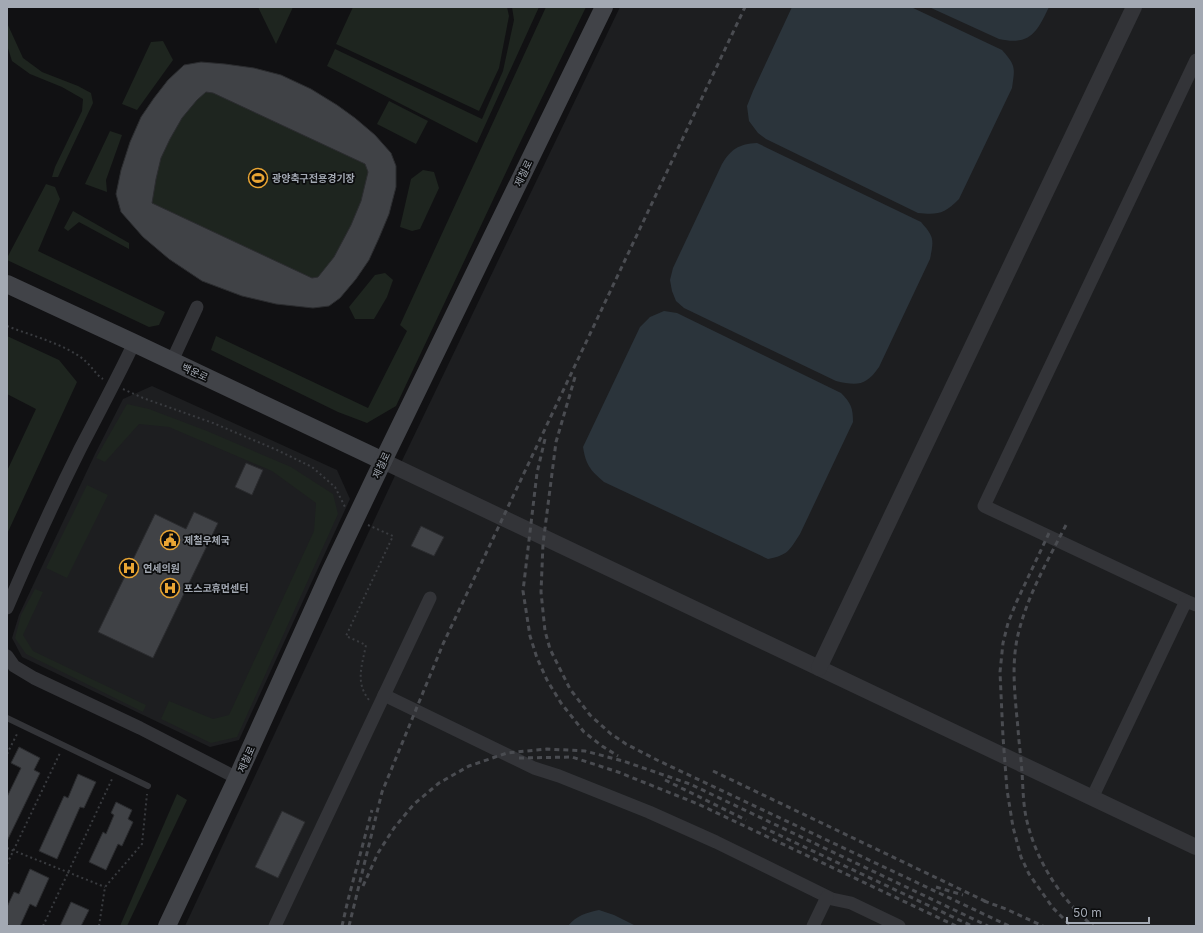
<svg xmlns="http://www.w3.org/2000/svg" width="1203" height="933" font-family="Inter,'Noto Sans KR',sans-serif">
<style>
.built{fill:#1d1e20}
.green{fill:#1e251f}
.water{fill:#2b343b}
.building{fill:#404246;stroke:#2b2c2f;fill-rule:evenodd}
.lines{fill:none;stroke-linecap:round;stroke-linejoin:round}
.path{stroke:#393b3f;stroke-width:2;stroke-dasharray:2 3;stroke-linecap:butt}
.service{stroke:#333438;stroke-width:6}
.minor{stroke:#333438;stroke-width:13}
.tertiary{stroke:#333438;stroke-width:16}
.secondary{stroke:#414348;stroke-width:18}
.rail{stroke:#4a4c51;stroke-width:3;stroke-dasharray:5 4;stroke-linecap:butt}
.labels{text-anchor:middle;stroke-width:3.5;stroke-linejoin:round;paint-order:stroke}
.street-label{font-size:10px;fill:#a3a9b3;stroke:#0c0d0e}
.poi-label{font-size:10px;font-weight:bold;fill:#a3a9b3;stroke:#0c0d0e;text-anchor:start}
</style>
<rect width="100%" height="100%" fill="#111113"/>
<g class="built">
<polygon points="620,7 1196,7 1196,926 185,926 399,467"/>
<polygon points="152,386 337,470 350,499 239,740 210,747 22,657 12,638 19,615 95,454 123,399"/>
</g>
<g class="green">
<polygon points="258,7 293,7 276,44"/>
<polygon points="353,7 507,7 509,16 499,68 479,111 336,44"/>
<polygon points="512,7 539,7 477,143 327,66 335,49 482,119 503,71 514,20"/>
<polygon points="546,7 586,7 516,151 396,406 367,423 338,412 211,350 216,336 368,408 407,331 400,325"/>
<polygon points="7,23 23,58 42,72 78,86 91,93 93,103 58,177 52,177 55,167 82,111 83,99 62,87 30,74 12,61 7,45"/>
<polygon points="163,41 173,60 137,110 122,104 151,42"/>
<polygon points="201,63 225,64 254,68 281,75 391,153 396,166 396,187 389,214 369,260 356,279 340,298 329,306 313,308 276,304 242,296 202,281 143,237 121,212 116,194 121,170 130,142 141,117 154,98 168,80 184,65"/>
<polygon points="389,101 428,121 416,144 377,124"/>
<polygon points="110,131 122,135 106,180 107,192 85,184"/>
<polygon points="423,170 434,172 439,188 420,229 412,231 400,227 411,179"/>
<polygon points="46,184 55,187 60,199 38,251 165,312 159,325 149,327 7,260 7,258"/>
<polygon points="73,211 129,243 129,249 79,222 68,231 64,228"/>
<polygon points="385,273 393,280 387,297 374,319 355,319 349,307 375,275"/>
<polygon points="7,336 59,360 77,382 7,534 7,471 36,409 7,394"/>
<polygon points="127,404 149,409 207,431 291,467 333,494 338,514 237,737 211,743 161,719 169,701 213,719 229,715 314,531 316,503 272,471 169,427 139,424 105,462 96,458"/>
<polygon points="87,485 108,495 67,578 46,568"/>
<polygon points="35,589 43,592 23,635 33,651 146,705 143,712 26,654 15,638 21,615"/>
<polygon points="177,794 187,800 127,926 120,926"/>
</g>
<g class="water">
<path d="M 792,7 L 911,7 L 1002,50 C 1016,66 1015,67 1012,88 L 959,199 C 944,214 938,215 918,213 L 766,139 L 758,133 L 749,121 L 747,106 L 753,91 Z"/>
<path d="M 929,7 L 1049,7 C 1037,32 1030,46 999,39 Z"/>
<path d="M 757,143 L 921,222 C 934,237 934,239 930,259 L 879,367 C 866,386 857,386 836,381 L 684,308 L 676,301 L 672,291 L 670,280 L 673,268 L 722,164 C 731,149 739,144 757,143 Z"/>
<path d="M 664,311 L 677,313 L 841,393 C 851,403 853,408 853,422 L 800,534 C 789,551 788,555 768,559 L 604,482 C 590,470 586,465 583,447 L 640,327 L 650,317 Z"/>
<path d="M 599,910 L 614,915 L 636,926 L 568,926 C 577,915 586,913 599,910 Z"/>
</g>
<g class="building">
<path d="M 201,62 L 225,64 L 254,68 L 281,75 L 311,89 L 337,105 L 355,118 L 375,135 L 391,153 L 396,166 L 396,187 L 389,214 L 379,238 L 369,260 L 356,279 L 340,298 L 329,306 L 313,308 L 276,304 L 242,296 L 202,281 L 169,259 L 143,237 L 121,212 L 116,194 L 121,170 L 130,142 L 141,117 L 154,98 L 168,80 L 184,65 ZM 206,92 L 213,93 L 365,164 L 368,172 L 361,201 L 351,225 L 334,257 L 318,277 L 312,278 L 152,203 L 156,179 L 161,158 L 170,139 L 182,118 L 197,100 Z"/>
<polygon points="246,463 263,470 252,495 235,487"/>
<polygon points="194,512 218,523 153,658 98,632 155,514 186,529"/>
<polygon points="421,526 444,537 434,556 411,546"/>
<polygon points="19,747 40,758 34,770 40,773 7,841 7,797 21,768 11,763"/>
<polygon points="78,774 96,782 84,808 80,807 57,859 39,851 64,796 68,798"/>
<polygon points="116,802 132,810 128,819 133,822 122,846 118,844 106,870 89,862 103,832 106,834 114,815 111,813"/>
<polygon points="282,811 305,822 278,878 255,867"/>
<polygon points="30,869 49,878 36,907 30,904 20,926 10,926 7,924 7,907 14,892 19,894"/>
<polygon points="71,902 89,910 81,926 60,926"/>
</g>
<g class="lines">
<g class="path">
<path d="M 7,326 C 32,336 62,343 83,359 C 91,365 95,374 103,379"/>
<polyline points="123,389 143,398 213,423 277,450 312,467 335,487 345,507"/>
<path d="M 368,525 L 393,536 L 346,636 L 366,645 C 362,666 355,682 369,700"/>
<polyline points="7,754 18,732"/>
<polyline points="7,848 105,887"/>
<polyline points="7,864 60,753"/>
<polyline points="43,926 113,777"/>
<polyline points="99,926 105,887 142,844 147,794"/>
</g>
<polyline class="service" points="7,718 148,786"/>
<g class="minor">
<polyline points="172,361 197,307"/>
<polyline points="1186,601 984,506 1196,60"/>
<path d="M 7,608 C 30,554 54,501 80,449 C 98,414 117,379 134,343"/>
<polyline points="7,656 14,666 34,678 140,728 237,778"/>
<polyline points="384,695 534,768 559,776 649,812 716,842 832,899 851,903 899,926"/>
<polyline points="1092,798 1186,601 1196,605"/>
<polyline points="275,926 430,598"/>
<polyline points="813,926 827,897"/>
</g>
<g class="tertiary">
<polyline points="383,461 1196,847"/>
<polyline points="819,668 1134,7"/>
</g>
<g class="secondary">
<polyline points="7,284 134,343 383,461"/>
<polyline points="167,926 237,778 330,572 383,461 604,7"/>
</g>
<g class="rail">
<polyline points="575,377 556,442 543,544 541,592 545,631 550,649 570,689 590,715 611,734 626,744 657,760 1009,926"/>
<polyline points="545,439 537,473 523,591 530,636 537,658 547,680 561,703 584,732 602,746 618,756"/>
<path d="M 1066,525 C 1049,558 1030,591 1020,627 C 1010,661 1015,695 1018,729 C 1019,743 1021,758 1022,772 C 1023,787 1023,802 1026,817 C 1035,859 1060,899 1093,926"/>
<polyline points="1049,533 1016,603 1008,623 1003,643 1000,672 1003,737 1007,790 1013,827 1021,857 1029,874 1053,908 1071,926"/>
<polyline points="519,758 572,757 618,772 698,804 956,926"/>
<polyline points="713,771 989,903"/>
<polyline points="665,780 746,820"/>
<polyline points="762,827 972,926"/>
<polyline points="363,886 378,853 394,828 414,804 439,783 469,766 507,753 547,749 585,751 623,761 690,784 988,926"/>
<polyline points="936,887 963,895"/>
<polyline points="984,901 1006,909 1043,926"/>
<polyline points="342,926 348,900 372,810"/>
<polyline points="349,926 382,792 443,644 745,7"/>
</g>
</g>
<defs>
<symbol id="stadium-ring" viewBox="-11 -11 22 22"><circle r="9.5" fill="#0c0d0e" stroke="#e9a533" stroke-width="1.5"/><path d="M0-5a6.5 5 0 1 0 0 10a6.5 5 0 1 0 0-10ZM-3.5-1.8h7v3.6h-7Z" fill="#e9a533"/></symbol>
<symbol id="civic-ring" viewBox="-11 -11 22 22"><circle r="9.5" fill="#0c0d0e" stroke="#e9a533" stroke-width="1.5"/><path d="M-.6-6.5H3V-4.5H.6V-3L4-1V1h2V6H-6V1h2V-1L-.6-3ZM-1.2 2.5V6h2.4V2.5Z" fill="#e9a533"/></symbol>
<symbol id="hospital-ring" viewBox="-11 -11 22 22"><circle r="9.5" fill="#0c0d0e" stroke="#e9a533" stroke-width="1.5"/><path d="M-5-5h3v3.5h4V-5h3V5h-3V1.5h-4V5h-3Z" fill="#e9a533"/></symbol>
</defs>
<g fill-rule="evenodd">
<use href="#stadium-ring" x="247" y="167" width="22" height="22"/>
<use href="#civic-ring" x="159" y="529" width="22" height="22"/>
<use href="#hospital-ring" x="118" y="557" width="22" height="22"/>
<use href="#hospital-ring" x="159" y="577" width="22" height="22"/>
</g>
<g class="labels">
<g class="street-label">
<text transform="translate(523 173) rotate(-64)" y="4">제철로</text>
<text transform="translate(195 372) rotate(25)" y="4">백운로</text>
<text transform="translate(381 465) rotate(-65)" y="4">제철로</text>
<text transform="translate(246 759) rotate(-66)" y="4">제철로</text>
</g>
<g class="poi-label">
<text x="272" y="182">광양축구전용경기장</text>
<text x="184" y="544">제철우체국</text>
<text x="143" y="572">연세의원</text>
<text x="184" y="592">포스코휴먼센터</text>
</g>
</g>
<rect width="1203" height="933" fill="none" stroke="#a3a9b3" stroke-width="16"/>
<path d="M1067 917v6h82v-6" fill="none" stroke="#a3a9b3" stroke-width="2"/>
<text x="1073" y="917" font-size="12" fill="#a3a9b3" stroke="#0c0d0e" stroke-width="3" paint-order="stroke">50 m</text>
</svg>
